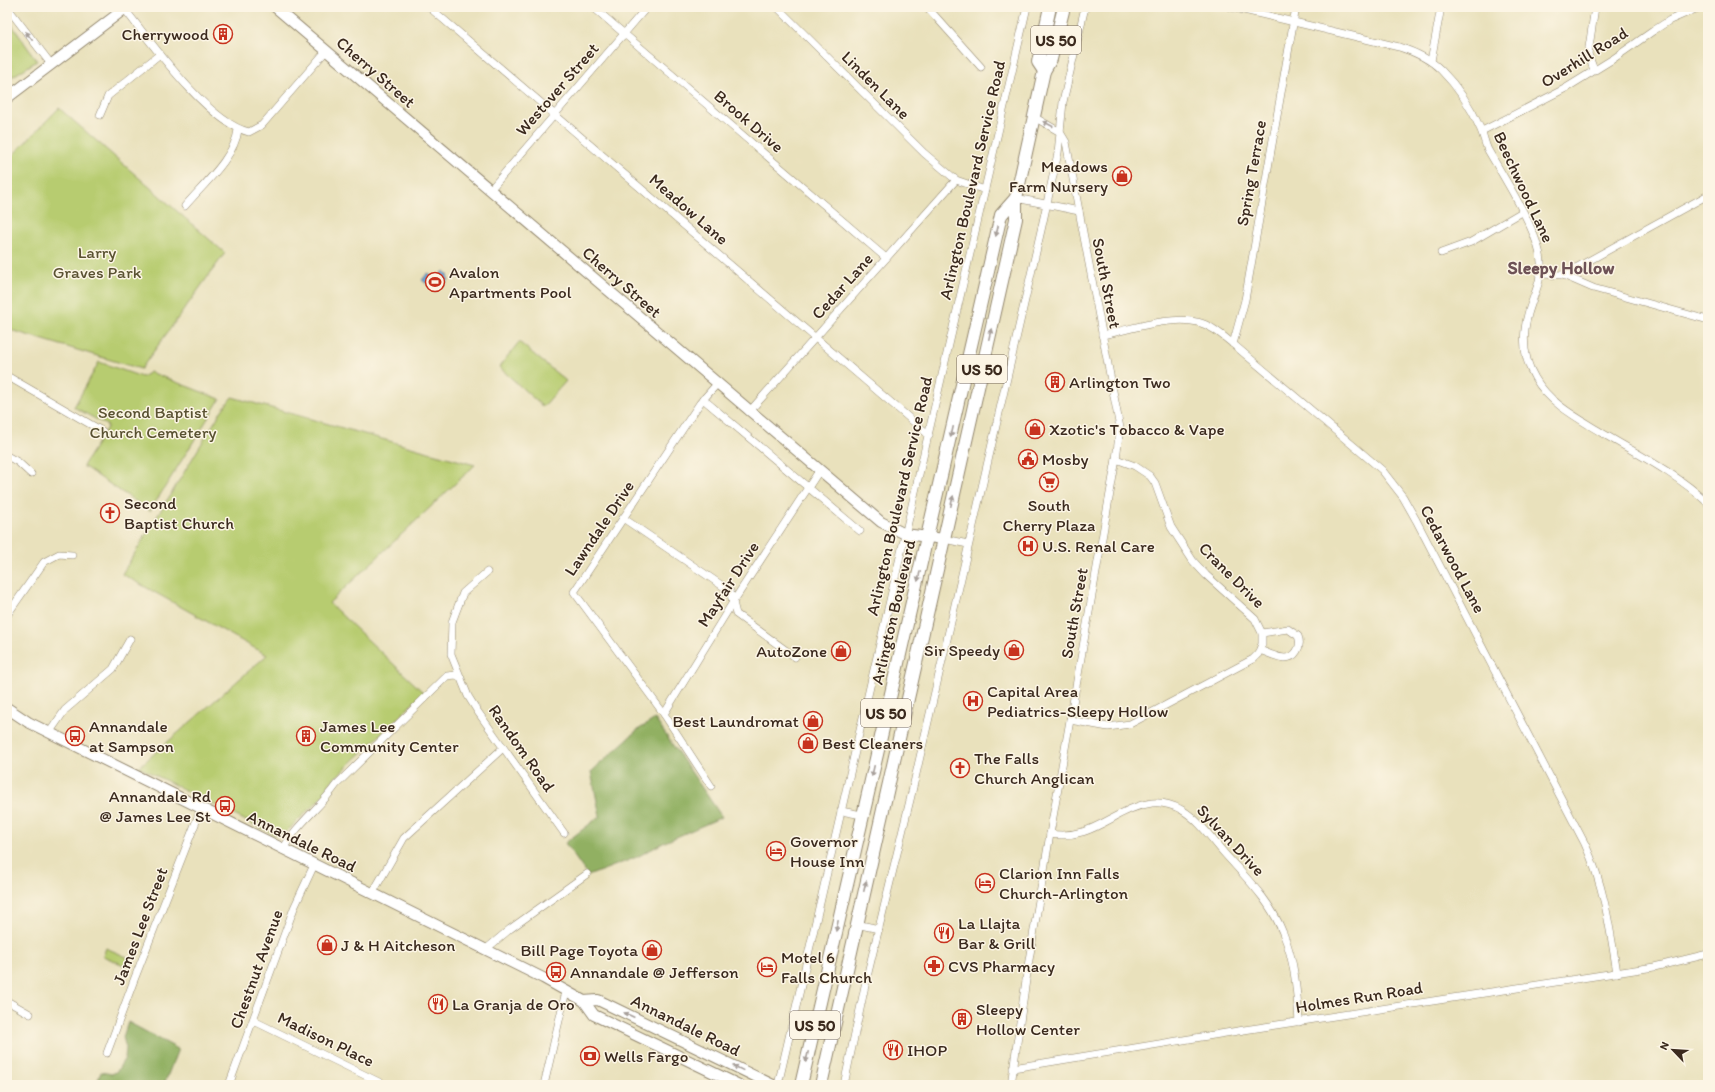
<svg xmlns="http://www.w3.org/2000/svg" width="1715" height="1092" font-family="Itim,sans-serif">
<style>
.green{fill:#b7cc70;stroke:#797b47}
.forest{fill:#91b062;stroke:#666d40}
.water{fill:#66a1d6;stroke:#50667a}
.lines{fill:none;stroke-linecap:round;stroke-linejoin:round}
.street-casing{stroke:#92866d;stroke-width:8}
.secondary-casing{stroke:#92866d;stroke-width:12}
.highway-casing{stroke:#92866d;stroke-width:14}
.street{stroke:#fff;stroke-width:7}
.secondary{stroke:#fff;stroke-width:10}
.highway{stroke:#fff;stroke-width:12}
.oneway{fill:#a79f9a}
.labels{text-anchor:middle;stroke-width:3;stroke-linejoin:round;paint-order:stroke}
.shield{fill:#fcf5e5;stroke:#75675a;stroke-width:1}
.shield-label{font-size:16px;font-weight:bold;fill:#3b2a1e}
.poi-label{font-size:17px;fill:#3b2a1e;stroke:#fcf5e5;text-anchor:start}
.street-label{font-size:17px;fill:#3b2a1e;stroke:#fcf5e5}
.park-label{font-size:17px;fill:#5a5232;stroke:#fcf5e5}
.neighbourhood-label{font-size:18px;font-weight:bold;fill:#6e5256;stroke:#fcf5e5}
</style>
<rect width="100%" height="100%" fill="#fcf5e5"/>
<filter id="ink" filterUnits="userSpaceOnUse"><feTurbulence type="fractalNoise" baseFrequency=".025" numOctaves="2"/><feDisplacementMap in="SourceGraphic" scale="8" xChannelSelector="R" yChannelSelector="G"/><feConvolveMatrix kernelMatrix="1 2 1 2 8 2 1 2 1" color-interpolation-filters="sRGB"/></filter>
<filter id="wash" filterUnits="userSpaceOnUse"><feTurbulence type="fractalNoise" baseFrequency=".012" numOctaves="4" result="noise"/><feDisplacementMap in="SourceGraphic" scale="16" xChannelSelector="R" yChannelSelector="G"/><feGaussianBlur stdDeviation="0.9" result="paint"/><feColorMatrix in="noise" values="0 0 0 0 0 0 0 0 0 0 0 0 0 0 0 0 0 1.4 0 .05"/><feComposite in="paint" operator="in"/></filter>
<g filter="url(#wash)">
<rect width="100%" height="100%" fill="#e9e1bc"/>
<g class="green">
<polygon points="7,18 37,61 10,78 7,74"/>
<polygon points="59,108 225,253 141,369 7,329 7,161"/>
<polygon points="519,342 566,381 543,407 499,367"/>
<polygon points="99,362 142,377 150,372 220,399 150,511 83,466 108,426 74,407"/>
<polygon points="232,397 475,465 329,603 424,693 330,783 325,794 284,834 274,835 139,767 267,655 122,574 222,410"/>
<polygon points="106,948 129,958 126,966 103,956"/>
</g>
<g class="forest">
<polygon points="655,719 722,817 665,842 637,857 588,876 565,843 600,816 591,772 636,731"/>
<polygon points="128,1022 178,1049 164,1085 96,1085 101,1072 112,1074 117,1071 125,1058 126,1048 123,1037"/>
</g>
<polygon class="water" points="444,271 449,276 447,277 449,279 443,287 440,285 435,292 428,286 429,284 427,284 422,280 428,273 434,277 433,279 435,280"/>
</g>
<g filter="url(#ink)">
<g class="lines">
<defs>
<g id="street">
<polyline points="7,7 51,64"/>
<path d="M 123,7 C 150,41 208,123 249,132 L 262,125 L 326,51"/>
<polyline points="429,7 929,435"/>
<polyline points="593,7 886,258"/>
<polyline points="777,7 924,153 956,180 985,190"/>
<polyline points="927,7 981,67"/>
<path d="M 1231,7 L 1399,47 C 1415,52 1429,58 1441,70 C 1457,86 1472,109 1481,130 C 1484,137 1485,144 1488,150 C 1504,178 1539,232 1541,262 C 1542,281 1533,296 1528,314 C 1522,336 1523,358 1535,378 C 1550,404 1578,418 1602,433 C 1638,454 1677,474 1708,503"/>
<polyline points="1431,61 1441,7"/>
<polyline points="1594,70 1588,54 1595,7"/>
<polyline points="7,83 14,92"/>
<polyline points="100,115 108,96 160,54"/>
<polyline points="1482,131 1566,88 1613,59 1653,31 1670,20 1700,7"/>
<polyline points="490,190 647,7"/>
<polyline points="1016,198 1079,211"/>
<path d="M 185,206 C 203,185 235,157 238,130"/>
<polyline points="1441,253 1471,242 1522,212"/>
<polyline points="1541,274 1563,275 1708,195"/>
<polyline points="1563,275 1593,288 1708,320"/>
<path d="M 1102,335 C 1128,330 1172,315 1197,322 C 1211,325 1222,335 1233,344 L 1382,470 L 1403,497 L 1416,520 L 1585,844 C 1604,885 1610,928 1617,973"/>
<polyline points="1233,344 1245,300 1296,7"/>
<polyline points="7,376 102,431"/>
<polyline points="703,399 860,531"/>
<polyline points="749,412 956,180"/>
<polyline points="7,456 18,462 31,474"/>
<polyline points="623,518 730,591 736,614 795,657"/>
<polyline points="944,539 968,544"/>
<polyline points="487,572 463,593 452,622 451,654 468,696 478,712 564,833"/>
<polyline points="7,615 44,562 59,554 72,555"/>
<path d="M 1260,650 C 1271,654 1289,665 1297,651 C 1300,646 1300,641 1298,636 L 1288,629 L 1262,633"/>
<polyline points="664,714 733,602 819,471"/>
<polyline points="1070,720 1108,727 1130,724 1253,659 1258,654 1262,644 1262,633 1255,619 1206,575 1193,561 1171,527 1155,483 1150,476 1135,466 1116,459"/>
<polyline points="49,733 65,710 113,669 130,639"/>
<polyline points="711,786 664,714 574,592 700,403 717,384"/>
<polyline points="841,811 862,815"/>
<path d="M 1050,834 C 1094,841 1114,808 1152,803 C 1162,802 1173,805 1182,810 C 1199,820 1211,838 1224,853 C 1247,879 1270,900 1283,933 C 1295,961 1297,992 1299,1022"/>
<path d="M 283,850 C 295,825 320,808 336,785 L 447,676 L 456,675 L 460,677"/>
<polyline points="372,894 404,838 503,748"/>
<polyline points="856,924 879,929"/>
<polyline points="485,950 510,929 587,874"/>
<polyline points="7,1001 30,1014"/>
<polyline points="254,1021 385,1085"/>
<polyline points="107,1053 134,980 201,809"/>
<polyline points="1013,1068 1244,1030 1654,967 1708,954"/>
<polyline points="229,1085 294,908 314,865"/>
<polyline points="544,1085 566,991"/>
<polyline points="778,1085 1027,7"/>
<polyline points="844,1085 866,981 911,796 1042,226 1058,153 1063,102 1085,7"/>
<polyline points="1011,1085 1028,966 1050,834 1116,459 1120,428 1066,142 1060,132 1034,117"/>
</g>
<g id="secondary">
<polyline points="275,7 881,522 905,534 944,539"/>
<polyline points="7,98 127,7"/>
<polyline points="7,708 28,722 543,978 584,1001 594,1015 739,1085"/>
<polyline points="584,1001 598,1000 773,1085"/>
</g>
<g id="highway">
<polyline points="1044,71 1038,62 1050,7"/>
<polyline points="801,1085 1001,215 1016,198"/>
<polyline points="821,1085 1016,219 1016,198 1044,71 1051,59 1064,7"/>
</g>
</defs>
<use href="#street" class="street-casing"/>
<use href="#secondary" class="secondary-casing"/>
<use href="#highway" class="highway-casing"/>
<use href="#street" class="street"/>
<use href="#secondary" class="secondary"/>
<use href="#highway" class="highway"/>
</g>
<defs><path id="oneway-solid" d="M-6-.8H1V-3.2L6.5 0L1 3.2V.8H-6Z"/></defs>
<g class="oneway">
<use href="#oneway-solid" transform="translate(29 36) rotate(-127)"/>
<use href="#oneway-solid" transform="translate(1048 124) rotate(-153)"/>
<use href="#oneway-solid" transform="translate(997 231) rotate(103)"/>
<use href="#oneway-solid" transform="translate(990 334) rotate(-77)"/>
<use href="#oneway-solid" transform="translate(952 432) rotate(103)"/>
<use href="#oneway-solid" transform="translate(952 501) rotate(-77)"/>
<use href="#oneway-solid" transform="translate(919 576) rotate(103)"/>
<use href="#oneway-solid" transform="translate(873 771) rotate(103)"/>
<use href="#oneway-solid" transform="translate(865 886) rotate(-77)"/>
<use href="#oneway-solid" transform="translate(837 926) rotate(102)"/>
<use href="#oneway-solid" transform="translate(629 1015) rotate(-155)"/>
<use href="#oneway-solid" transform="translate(807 1057) rotate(103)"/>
<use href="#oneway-solid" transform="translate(738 1068) rotate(-154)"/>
</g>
</g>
<defs>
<symbol id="building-ring" viewBox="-11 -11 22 22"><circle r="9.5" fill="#fcf5e5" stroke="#c8321e" stroke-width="1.5"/><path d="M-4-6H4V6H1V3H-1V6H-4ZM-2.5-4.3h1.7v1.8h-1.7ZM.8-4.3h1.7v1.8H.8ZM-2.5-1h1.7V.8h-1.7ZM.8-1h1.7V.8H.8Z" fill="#c8321e"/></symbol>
<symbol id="shop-ring" viewBox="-11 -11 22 22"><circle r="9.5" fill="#fcf5e5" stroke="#c8321e" stroke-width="1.5"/><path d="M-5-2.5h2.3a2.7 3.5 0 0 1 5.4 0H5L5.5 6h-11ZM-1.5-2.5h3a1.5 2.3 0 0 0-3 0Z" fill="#c8321e"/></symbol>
<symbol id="stadium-ring" viewBox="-11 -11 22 22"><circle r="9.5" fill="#fcf5e5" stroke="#c8321e" stroke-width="1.5"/><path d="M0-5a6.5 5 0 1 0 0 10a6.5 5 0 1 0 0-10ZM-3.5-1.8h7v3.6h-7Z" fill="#c8321e"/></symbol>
<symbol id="civic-ring" viewBox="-11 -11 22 22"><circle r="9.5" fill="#fcf5e5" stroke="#c8321e" stroke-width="1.5"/><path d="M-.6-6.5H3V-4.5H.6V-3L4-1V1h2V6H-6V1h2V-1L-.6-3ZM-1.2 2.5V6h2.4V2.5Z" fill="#c8321e"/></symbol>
<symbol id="supermarket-ring" viewBox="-11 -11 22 22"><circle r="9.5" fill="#fcf5e5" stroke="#c8321e" stroke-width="1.5"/><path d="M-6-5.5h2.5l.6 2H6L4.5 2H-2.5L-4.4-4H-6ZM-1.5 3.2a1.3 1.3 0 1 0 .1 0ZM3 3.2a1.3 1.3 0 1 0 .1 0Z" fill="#c8321e"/></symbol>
<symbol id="church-ring" viewBox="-11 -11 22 22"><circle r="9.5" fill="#fcf5e5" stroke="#c8321e" stroke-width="1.5"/><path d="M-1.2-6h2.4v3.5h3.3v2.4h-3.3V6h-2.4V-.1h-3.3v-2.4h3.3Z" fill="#c8321e"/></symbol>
<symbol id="hospital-ring" viewBox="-11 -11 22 22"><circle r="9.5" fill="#fcf5e5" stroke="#c8321e" stroke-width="1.5"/><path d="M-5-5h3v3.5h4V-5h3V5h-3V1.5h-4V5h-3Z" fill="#c8321e"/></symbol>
<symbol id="bus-ring" viewBox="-11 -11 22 22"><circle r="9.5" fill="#fcf5e5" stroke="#c8321e" stroke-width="1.5"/><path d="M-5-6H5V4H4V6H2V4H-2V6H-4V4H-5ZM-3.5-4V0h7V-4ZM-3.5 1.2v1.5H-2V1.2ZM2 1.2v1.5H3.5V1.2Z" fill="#c8321e"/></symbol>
<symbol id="hotel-ring" viewBox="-11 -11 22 22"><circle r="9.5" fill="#fcf5e5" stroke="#c8321e" stroke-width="1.5"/><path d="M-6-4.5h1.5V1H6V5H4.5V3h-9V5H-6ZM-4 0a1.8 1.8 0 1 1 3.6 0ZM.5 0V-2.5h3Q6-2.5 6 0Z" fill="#c8321e"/></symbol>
<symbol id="restaurant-ring" viewBox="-11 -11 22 22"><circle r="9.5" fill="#fcf5e5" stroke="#c8321e" stroke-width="1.5"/><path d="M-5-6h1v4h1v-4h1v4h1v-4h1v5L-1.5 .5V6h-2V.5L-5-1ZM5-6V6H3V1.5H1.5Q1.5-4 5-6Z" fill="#c8321e"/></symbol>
<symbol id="pharmacy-ring" viewBox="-11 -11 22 22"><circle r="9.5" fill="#fcf5e5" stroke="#c8321e" stroke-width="1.5"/><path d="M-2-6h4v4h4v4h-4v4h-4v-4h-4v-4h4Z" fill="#c8321e"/></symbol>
<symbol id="bank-ring" viewBox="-11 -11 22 22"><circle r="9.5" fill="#fcf5e5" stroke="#c8321e" stroke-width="1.5"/><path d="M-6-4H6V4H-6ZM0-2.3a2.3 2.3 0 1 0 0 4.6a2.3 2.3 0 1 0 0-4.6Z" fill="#c8321e"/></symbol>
</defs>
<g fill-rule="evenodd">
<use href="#building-ring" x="212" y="23" width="22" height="22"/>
<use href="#shop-ring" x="1111" y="165" width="22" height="22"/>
<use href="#stadium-ring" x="424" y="271" width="22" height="22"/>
<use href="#building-ring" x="1044" y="371" width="22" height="22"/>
<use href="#shop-ring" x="1024" y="418" width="22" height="22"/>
<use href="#civic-ring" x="1017" y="448" width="22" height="22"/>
<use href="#supermarket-ring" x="1038" y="471" width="22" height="22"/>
<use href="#church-ring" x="99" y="502" width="22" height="22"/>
<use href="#hospital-ring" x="1017" y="535" width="22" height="22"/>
<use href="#shop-ring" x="1003" y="639" width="22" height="22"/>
<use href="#shop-ring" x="830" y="640" width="22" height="22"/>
<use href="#hospital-ring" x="962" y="690" width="22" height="22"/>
<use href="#shop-ring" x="802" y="710" width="22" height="22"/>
<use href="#bus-ring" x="64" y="725" width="22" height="22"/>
<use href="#building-ring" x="295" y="725" width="22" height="22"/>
<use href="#shop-ring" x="797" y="732" width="22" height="22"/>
<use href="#church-ring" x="949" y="757" width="22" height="22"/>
<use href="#bus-ring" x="214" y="795" width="22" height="22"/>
<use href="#hotel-ring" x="765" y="840" width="22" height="22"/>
<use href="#hotel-ring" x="974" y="872" width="22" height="22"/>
<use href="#restaurant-ring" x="933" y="922" width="22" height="22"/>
<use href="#shop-ring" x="316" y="934" width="22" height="22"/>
<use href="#shop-ring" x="641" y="939" width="22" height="22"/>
<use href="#pharmacy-ring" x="923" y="955" width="22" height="22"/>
<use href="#hotel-ring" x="756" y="956" width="22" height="22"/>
<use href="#bus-ring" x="545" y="961" width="22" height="22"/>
<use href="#restaurant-ring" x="427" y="993" width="22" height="22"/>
<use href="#building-ring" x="951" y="1008" width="22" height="22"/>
<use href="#restaurant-ring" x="882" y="1039" width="22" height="22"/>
<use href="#bank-ring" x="579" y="1045" width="22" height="22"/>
</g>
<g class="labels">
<g class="shield">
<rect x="1031" y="26" width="50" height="28" rx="3"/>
<rect x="957" y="355" width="50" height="28" rx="3"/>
<rect x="861" y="699" width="50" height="28" rx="3"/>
<rect x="790" y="1011" width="50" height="28" rx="3"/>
</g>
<g class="shield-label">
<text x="1056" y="46">US 50</text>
<text x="982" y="375">US 50</text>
<text x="886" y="719">US 50</text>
<text x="815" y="1031">US 50</text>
</g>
<g class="poi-label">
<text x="209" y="40" text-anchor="end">Cherrywood</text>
<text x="1108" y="172" text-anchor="end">Meadows<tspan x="1108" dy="20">Farm Nursery</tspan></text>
<text x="449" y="278">Avalon<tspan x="449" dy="20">Apartments Pool</tspan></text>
<text x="1069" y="388">Arlington Two</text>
<text x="1049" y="435">Xzotic's Tobacco &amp; Vape</text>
<text x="1042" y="465">Mosby</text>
<text x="124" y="509">Second<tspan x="124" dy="20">Baptist Church</tspan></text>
<text x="1049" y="511" text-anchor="middle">South<tspan x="1049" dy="20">Cherry Plaza</tspan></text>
<text x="1042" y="552">U.S. Renal Care</text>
<text x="1000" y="656" text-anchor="end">Sir Speedy</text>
<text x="827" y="657" text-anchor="end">AutoZone</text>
<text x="987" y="697">Capital Area<tspan x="987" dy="20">Pediatrics-Sleepy Hollow</tspan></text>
<text x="799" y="727" text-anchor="end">Best Laundromat</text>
<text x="89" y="732">Annandale<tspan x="89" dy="20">at Sampson</tspan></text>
<text x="320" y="732">James Lee<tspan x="320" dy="20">Community Center</tspan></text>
<text x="822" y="749">Best Cleaners</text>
<text x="974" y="764">The Falls<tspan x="974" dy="20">Church Anglican</tspan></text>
<text x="211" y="802" text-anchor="end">Annandale Rd<tspan x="211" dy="20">@ James Lee St</tspan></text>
<text x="790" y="847">Governor<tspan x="790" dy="20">House Inn</tspan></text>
<text x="999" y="879">Clarion Inn Falls<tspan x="999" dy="20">Church-Arlington</tspan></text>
<text x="958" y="929">La Llajta<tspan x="958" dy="20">Bar &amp; Grill</tspan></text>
<text x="341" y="951">J &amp; H Aitcheson</text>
<text x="638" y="956" text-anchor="end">Bill Page Toyota</text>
<text x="781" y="963">Motel 6<tspan x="781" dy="20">Falls Church</tspan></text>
<text x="948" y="972">CVS Pharmacy</text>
<text x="570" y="978">Annandale @ Jefferson</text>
<text x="452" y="1010">La Granja de Oro</text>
<text x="976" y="1015">Sleepy<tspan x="976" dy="20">Hollow Center</tspan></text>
<text x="907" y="1056">IHOP</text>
<text x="604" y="1062">Wells Fargo</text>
</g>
<g class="street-label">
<text transform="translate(1584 57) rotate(-32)" y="6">Overhill Road</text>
<text transform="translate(376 72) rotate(41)" y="6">Cherry Street</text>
<text transform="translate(876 85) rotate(45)" y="6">Linden Lane</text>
<text transform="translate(557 89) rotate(-49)" y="6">Westover Street</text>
<text transform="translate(749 121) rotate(41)" y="6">Brook Drive</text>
<text transform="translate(1251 173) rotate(-80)" y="6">Spring Terrace</text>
<text transform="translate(972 180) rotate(-77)" y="6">Arlington Boulevard Service Road</text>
<text transform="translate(1524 187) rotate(65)" y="6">Beechwood Lane</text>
<text transform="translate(689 209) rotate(41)" y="6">Meadow Lane</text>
<text transform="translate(622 282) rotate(41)" y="6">Cherry Street</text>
<text transform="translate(1107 283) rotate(79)" y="6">South Street</text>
<text transform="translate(842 286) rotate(-48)" y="6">Cedar Lane</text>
<text transform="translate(899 496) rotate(-77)" y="6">Arlington Boulevard Service Road</text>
<text transform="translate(599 528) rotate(-56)" y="6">Lawndale Drive</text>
<text transform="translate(1453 559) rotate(62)" y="6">Cedarwood Lane</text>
<text transform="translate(1232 575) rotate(45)" y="6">Crane Drive</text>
<text transform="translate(728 584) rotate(-57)" y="6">Mayfair Drive</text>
<text transform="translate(893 612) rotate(-77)" y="6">Arlington Boulevard</text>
<text transform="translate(1074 613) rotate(-80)" y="6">South Street</text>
<text transform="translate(522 748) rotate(55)" y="6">Random Road</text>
<text transform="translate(1231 840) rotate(47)" y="6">Sylvan Drive</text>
<text transform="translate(302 841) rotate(26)" y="6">Annandale Road</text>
<text transform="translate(140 926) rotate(-69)" y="6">James Lee Street</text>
<text transform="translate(256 969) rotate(-70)" y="6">Chestnut Avenue</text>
<text transform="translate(1359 997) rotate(-9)" y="6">Holmes Run Road</text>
<text transform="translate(686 1025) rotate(26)" y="6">Annandale Road</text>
<text transform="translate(326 1039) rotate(26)" y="6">Madison Place</text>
</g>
<g class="park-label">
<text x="97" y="258">Larry<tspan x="97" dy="20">Graves Park</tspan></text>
<text x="153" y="418">Second Baptist<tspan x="153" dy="20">Church Cemetery</tspan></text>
</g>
<g class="neighbourhood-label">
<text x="1561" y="274">Sleepy Hollow</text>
</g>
</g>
<rect width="1715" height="1092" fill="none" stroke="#fcf5e5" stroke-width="24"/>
<g transform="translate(1673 1050) rotate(295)" stroke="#fcf5e5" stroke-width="3" paint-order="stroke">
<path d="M0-3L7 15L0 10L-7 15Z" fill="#3b2a1e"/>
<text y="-6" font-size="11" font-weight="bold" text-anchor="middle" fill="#3b2a1e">N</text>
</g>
</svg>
